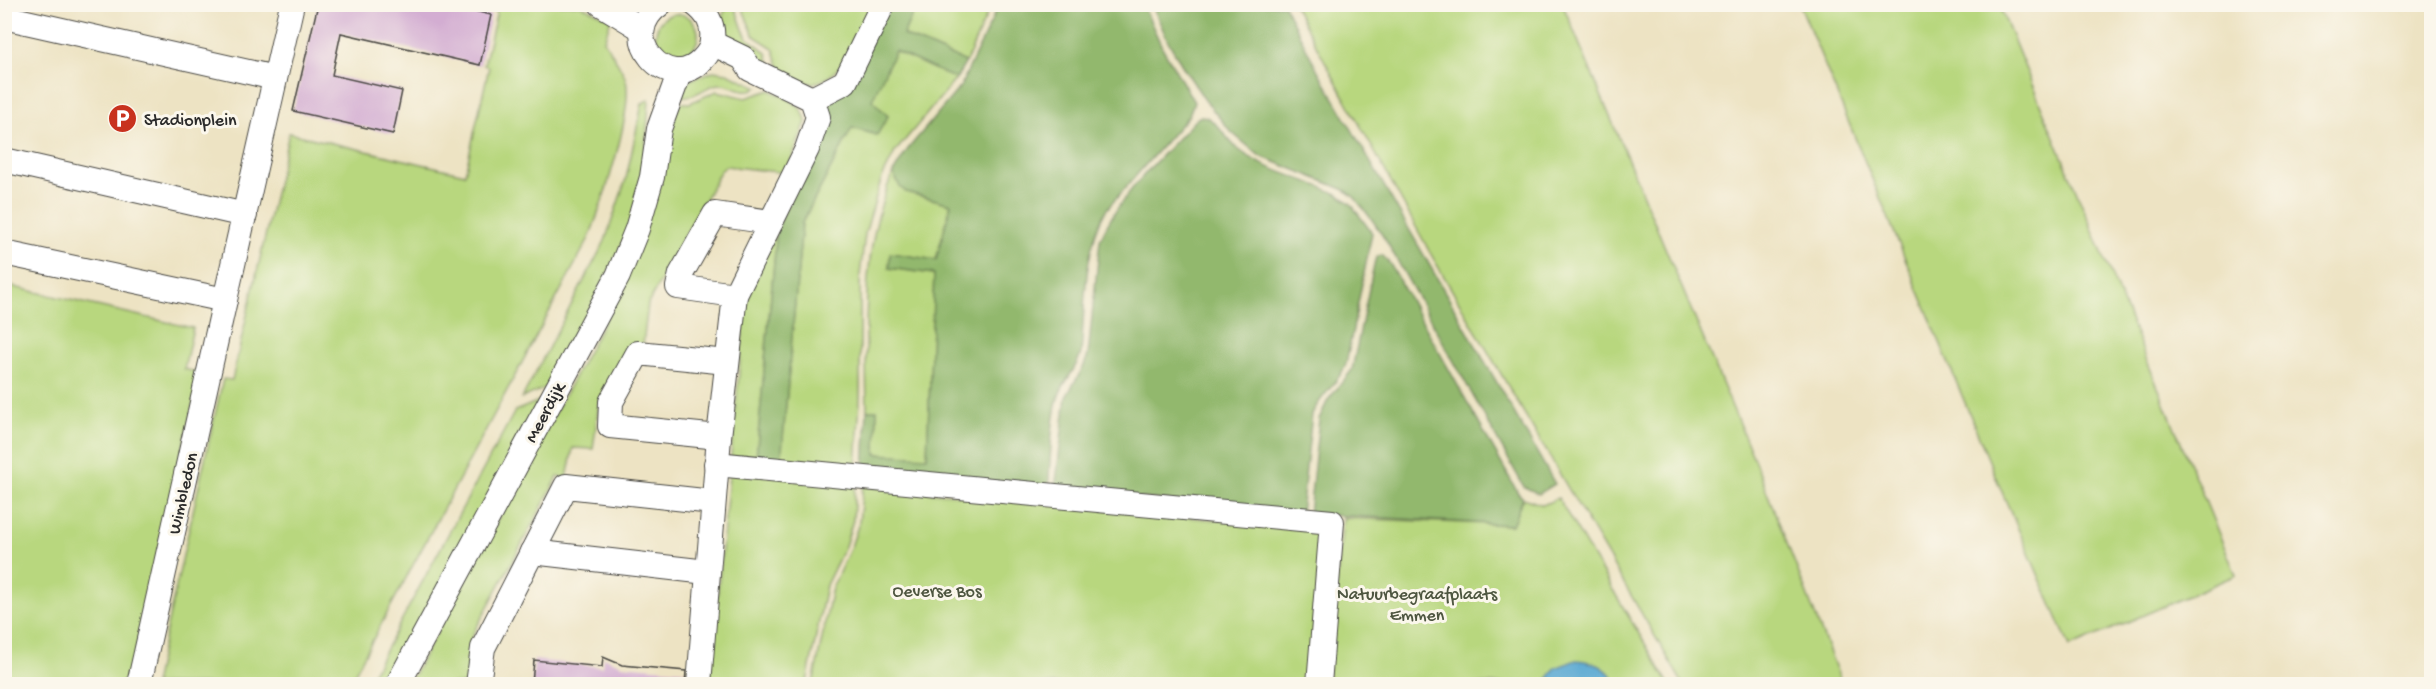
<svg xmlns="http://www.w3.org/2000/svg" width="2436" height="689" font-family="'Gochi Hand',sans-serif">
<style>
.green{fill:#b8d77e;stroke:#728154;stroke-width:1.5}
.forest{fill:#92b86d;stroke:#5e724c;stroke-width:1.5}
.water{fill:#58a8d2;stroke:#426a7e;stroke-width:1.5}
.building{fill:#d3add2}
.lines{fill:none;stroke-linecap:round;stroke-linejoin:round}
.minor-casing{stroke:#484742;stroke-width:26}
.minor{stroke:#fff;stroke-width:24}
.labels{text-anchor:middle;stroke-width:6;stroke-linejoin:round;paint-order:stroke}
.poi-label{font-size:18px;fill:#2b2b2b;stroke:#fbf7ec;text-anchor:start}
.street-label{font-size:18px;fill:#2b2b2b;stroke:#fbf7ec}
.park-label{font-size:18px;fill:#4e5640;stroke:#fbf7ec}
</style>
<rect width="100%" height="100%" fill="#fbf7ec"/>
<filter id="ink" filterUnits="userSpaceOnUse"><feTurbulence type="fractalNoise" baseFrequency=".0167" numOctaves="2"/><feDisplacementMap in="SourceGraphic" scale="12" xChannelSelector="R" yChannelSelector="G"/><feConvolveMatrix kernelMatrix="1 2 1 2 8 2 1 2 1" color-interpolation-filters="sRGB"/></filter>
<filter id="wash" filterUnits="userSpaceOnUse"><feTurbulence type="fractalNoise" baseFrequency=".008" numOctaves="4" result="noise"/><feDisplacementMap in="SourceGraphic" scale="24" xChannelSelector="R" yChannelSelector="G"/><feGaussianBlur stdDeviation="1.35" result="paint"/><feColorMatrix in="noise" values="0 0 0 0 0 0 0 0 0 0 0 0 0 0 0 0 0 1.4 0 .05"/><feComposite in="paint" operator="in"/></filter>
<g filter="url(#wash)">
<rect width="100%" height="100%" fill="#ede3c3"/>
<g class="green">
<path d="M 469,5 L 580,5 L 611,19 L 604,41 C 611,52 620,65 625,77 C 636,106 601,207 589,238 L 349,684 L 154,684 L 223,379 L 232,380 L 289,133 L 465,174 L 489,67 L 484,65 L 497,11 Z"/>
<path d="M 728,5 L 733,5 C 740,15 740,27 747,37 C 753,44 761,47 767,53 L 770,65 C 763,64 756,58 749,53 C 730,40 711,30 728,5 Z"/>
<path d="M 741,5 L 873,5 C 860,30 842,85 808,83 C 799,83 790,77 782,74 L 773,48 L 754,36 Z"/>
<polygon points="916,5 991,5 966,62 903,35"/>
<polygon points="1294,5 1563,5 1754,459 1842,684 1683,684 1433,258"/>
<polygon points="1800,5 1999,5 2236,575 2070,647 2002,492"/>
<circle cx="677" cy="35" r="21"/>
<polygon points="895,51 956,79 895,152 881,180 865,234 860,275 860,398 853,520 845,546 826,585 807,682 806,684 709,684 745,310 750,291 777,230 756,458 781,461 802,223 852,128 877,134 888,116 871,100"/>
<path d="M 713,71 L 727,73 L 758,87 C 744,96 735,84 720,84 C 704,85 698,99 678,96 L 690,80 Z"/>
<path d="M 770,90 C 786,98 803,103 806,122 L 786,173 L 726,166 L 721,170 L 648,304 L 643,345 L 631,344 L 599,403 L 593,449 L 573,448 L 567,478 L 558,477 L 472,636 L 466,684 L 409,684 L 619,294 L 667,131 L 680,103 L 690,103 L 717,91 L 746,98 Z"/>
<path d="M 649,99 C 647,142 641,200 624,239 C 602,290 573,338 548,387 L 522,398 L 605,241 L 626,179 L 642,104 Z"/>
<path d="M 893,173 L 900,186 L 906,192 L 951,204 L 936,260 L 891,253 L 889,268 L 934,274 L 927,458 L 876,454 L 877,410 L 867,410 C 866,330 860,247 893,173 Z"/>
<polygon points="5,285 193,328 184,369 200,373 129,684 5,684 4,411 10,386 5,384"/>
<polygon points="541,400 388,684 367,684 515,411"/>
<polygon points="863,486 1321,530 1312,684 813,684 832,588 851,547 859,523"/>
<polygon points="1523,498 1543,505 1558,498 1669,684 1327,684 1343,518 1512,525"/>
</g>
<g class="forest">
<polygon points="892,5 916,5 903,35 966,62 956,79 895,51 872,100 888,116 877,135 852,128 802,223 781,461 756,459 777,230 822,108"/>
<path d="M 999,5 L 1143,5 L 1162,47 L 1194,102 L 1189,115 L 1106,210 C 1083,250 1085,307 1081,353 C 1077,368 1065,380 1059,395 C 1050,422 1051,460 1048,489 L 864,472 L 867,410 L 877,410 L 876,454 L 927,457 L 934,274 L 889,268 L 890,253 L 936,260 L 951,204 L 906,192 L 900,187 L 893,173 L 908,149 L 960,87 Z"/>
<polygon points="1152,5 1284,5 1316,67 1555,484 1539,494 1524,487 1388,244 1373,221 1355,198 1345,190 1260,156 1231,132 1205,100 1183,67 1169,43"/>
<path d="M 1201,116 C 1215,116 1227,141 1238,149 C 1268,173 1306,178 1339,195 L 1351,204 L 1372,233 L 1346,364 C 1339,383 1320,395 1312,414 L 1301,513 L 1055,490 L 1066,397 L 1083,368 L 1088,355 L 1100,240 C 1119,194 1163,156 1196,119 Z"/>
<polygon points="1382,255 1390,264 1518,493 1523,498 1512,525 1309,514 1319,419 1328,400 1352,370 1375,260 1378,256"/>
</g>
<path class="water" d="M 1576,660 C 1593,661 1609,667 1616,684 L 1544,684 L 1555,668 Z"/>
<g id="blocks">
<g class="building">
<polygon points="318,4 446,4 491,15 480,65 341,33 332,75 402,91 393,134 293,111"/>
<polygon points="603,657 622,665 686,671 685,684 532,684 534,660 602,667"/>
</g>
</g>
</g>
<g filter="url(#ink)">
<use href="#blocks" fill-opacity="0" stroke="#484742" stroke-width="1.5"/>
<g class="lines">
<defs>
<g id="minor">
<polyline points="601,4 642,29"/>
<path d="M 660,4 C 614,36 668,96 702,60 C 708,54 712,48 712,40 C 714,24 707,13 695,4"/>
<polyline points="4,17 275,78"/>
<polyline points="812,99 845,82 883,4"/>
<polyline points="4,160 245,215"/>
<polyline points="4,253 225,300 292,4"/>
<polyline points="735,295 678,287 681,274 715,214 771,222"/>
<polyline points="719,437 610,426 611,402 638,353 727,362"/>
<polyline points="716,464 1332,522 1319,684"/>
<polyline points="532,552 707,572"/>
<polyline points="139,684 225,300"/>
<polyline points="398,684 618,276 637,229 652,177 659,129 680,71"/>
<polyline points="478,684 483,648 566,486 713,502"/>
<polyline points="699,684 719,437 735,295 807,149 818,117 812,99 750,69 743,58 712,43"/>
</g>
</defs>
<use href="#minor" class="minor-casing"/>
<use href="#minor" class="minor"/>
</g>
</g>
<defs>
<symbol id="parking-disc" viewBox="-11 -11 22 22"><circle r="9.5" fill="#c8321e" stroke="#fbf7ec"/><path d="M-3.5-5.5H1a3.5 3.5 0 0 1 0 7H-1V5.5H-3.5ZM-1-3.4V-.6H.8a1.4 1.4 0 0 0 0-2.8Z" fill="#fff"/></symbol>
</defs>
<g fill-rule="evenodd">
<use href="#parking-disc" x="106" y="102" width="33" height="33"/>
</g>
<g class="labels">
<g class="poi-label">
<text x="144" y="125">Stadionplein</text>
</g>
<g class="street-label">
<text transform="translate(544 412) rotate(-62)" y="6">Meerdijk</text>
<text transform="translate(182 493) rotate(-77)" y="6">Wimbledon</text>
</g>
<g class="park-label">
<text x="937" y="596">Oeverse Bos</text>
<text x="1417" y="599">Natuurbegraafplaats<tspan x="1417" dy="21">Emmen</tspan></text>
</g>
</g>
<rect width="2436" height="689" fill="none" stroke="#fbf7ec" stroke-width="24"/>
</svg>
